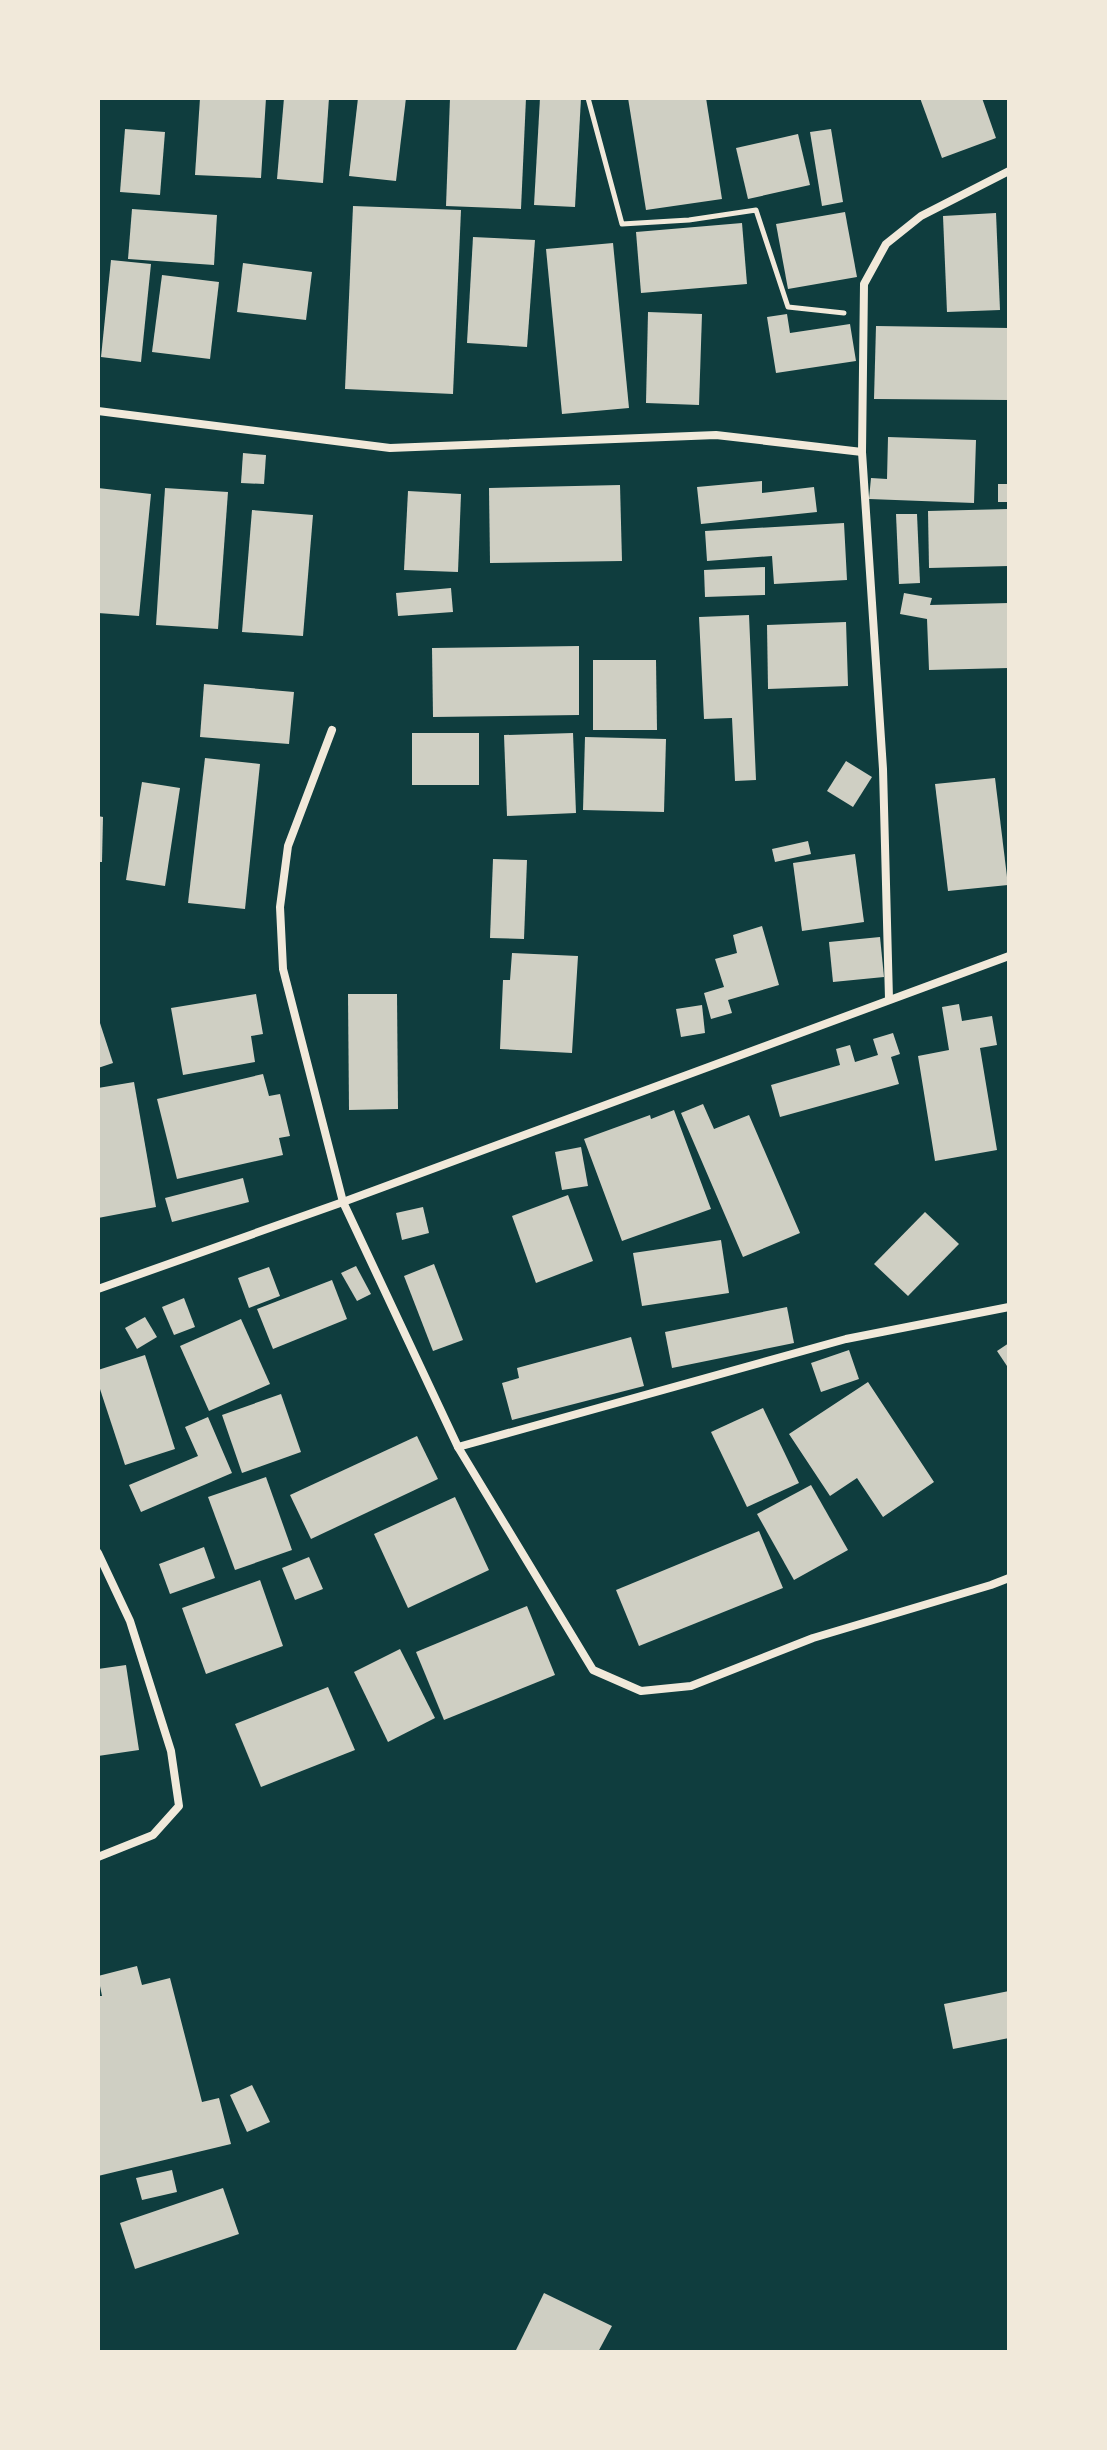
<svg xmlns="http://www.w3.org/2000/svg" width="1107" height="2450" font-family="Inter,sans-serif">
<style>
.building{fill:#cfcfc3}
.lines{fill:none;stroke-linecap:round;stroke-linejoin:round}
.path{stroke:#f1e9da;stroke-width:5}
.minor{stroke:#f1e9da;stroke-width:8}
</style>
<rect width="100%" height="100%" fill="#0f3d3e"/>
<g class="building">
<polygon points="200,98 266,98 261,178 195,175"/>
<polygon points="284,98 329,98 323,183 277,179"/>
<polygon points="358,98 406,98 396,181 349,176"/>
<polygon points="450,98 526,98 521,209 446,206"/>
<polygon points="540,98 581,98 575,207 534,205"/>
<polygon points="628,98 706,98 722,199 646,210"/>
<polygon points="920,98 982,98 996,138 942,158"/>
<polygon points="125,129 165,132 160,195 120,192"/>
<polygon points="831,129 843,202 822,206 810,132"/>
<polygon points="798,134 810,185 748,199 736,148"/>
<polygon points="353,206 461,210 453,394 345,389"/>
<polygon points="132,209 217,215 214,265 128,259"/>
<polygon points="845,212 857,277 788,289 776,224"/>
<polygon points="996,213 1000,310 947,312 943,216"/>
<polygon points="742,223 747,284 641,293 636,232"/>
<polygon points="473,237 535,240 527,347 467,343"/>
<polygon points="613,243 629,408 562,414 546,249"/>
<polygon points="111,260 151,264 141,362 101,357"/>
<polygon points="243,263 312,272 306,320 237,312"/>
<polygon points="162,275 219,282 210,359 152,352"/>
<polygon points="648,312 702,314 699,405 646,403"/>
<polygon points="787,314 790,333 850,324 856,361 776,373 767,317"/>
<polygon points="876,326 1009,328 1009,400 874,399"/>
<polygon points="888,437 976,440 974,503 869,499 871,478 887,479"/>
<polygon points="243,453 266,455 264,484 241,483"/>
<polygon points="762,481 762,493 814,487 817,512 701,524 697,487"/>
<rect x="998" y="484" width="11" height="18"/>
<polygon points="620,485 622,561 490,563 489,488"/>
<polygon points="98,488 151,494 139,616 98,613"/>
<polygon points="165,488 228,492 218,629 156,625"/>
<polygon points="408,491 461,494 458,572 404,570"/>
<polygon points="1009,509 1009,566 929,568 928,511"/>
<polygon points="252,510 313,515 303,636 242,632"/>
<polygon points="896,514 917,514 920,583 899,584"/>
<polygon points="844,523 847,580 774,584 772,556 707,561 705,531"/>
<polygon points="765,567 765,595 705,597 704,570"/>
<polygon points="451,588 453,612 398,616 396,593"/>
<polygon points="904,593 932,598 930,605 1009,603 1009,668 929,670 927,619 900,614"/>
<polygon points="749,615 756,780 735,781 732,718 704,719 699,617"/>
<polygon points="846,622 848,686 768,689 767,625"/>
<polygon points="579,646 579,715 433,717 432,648"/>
<polygon points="593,660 656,660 657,730 593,730"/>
<polygon points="204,684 294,692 289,744 200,737"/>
<rect x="412" y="733" width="67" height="52"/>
<polygon points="573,733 576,813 507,816 504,735"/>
<polygon points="585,737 666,739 664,812 583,810"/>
<polygon points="205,758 260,764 245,909 188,903"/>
<polygon points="846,761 872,777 853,807 827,791"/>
<polygon points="995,778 1008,885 948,891 935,784"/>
<polygon points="142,782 180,788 165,886 126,880"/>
<polygon points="98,816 103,817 102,862 98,862"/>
<polygon points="808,841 811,854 775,862 772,849"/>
<polygon points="855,854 864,922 802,931 793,863"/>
<polygon points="493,859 527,860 524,939 490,938"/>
<polygon points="762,926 779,985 728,1000 732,1013 711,1019 704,993 724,987 715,959 737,953 733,935"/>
<polygon points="880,937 884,977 833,982 829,942"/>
<polygon points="512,953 578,956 572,1053 500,1049 503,980 510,980"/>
<polygon points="256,994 263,1034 251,1036 255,1062 183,1075 171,1008"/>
<polygon points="348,994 397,994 398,1109 349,1110"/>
<polygon points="959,1004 962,1021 992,1016 997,1045 980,1048 997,1150 935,1161 918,1056 949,1050 942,1007"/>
<polygon points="702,1005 705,1033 681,1037 676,1009"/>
<polygon points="98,1017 113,1063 98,1068"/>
<polygon points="893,1033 900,1054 891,1057 899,1084 780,1117 771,1085 840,1065 836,1049 850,1045 855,1062 878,1055 873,1039"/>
<polygon points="263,1074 269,1096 280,1094 290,1136 279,1138 283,1155 177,1179 157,1099"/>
<polygon points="134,1082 156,1207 98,1218 98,1088"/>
<polygon points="703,1104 714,1129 749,1115 800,1233 743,1257 681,1113"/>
<polygon points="674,1110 711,1209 622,1241 584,1139 650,1115 651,1119"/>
<polygon points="581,1147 588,1186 562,1190 555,1152"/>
<polygon points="243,1178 249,1202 172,1222 165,1198"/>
<polygon points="568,1195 593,1261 536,1283 512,1216"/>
<polygon points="423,1207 429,1233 402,1240 396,1213"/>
<polygon points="925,1212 959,1244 908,1296 874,1264"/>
<polygon points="721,1240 729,1293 642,1306 633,1253"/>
<polygon points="434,1264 463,1340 433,1351 404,1276"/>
<polygon points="356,1266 371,1294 357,1301 341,1273"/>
<polygon points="269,1267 280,1296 249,1308 238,1278"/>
<polygon points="332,1280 347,1319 273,1349 257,1309"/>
<polygon points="184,1298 195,1327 174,1335 162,1307"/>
<polygon points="787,1307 794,1343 672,1368 665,1332"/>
<polygon points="145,1317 157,1337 137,1349 125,1328"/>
<polygon points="241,1319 270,1384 209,1411 180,1346"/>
<polygon points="631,1337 644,1386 512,1420 502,1383 519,1378 517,1368"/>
<polygon points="1009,1343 1009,1369 997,1351"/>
<polygon points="849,1350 859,1379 821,1392 811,1363"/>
<polygon points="145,1355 175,1449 125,1465 98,1383 98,1370"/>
<polygon points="868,1382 934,1482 883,1517 857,1478 830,1496 789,1434"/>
<polygon points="281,1394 301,1452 242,1473 222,1415"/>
<polygon points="763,1408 799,1483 747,1507 711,1432"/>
<polygon points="208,1417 232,1473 141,1512 129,1485 198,1456 185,1427"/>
<polygon points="417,1436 438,1479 311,1539 290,1495"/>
<polygon points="266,1477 292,1550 235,1570 208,1497"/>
<polygon points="811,1485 848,1550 794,1580 757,1514"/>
<polygon points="455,1497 489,1570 408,1608 374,1534"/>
<polygon points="759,1531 783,1588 639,1646 616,1590"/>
<polygon points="204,1547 215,1578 170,1594 159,1564"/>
<polygon points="309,1557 323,1589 295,1600 282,1568"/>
<polygon points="260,1580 283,1646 206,1674 182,1608"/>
<polygon points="527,1606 555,1675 444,1720 416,1652"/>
<polygon points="400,1649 435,1718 388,1742 354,1672"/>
<polygon points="126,1665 139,1750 98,1756 98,1669"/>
<polygon points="328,1687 355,1750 261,1787 235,1724"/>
<polygon points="137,1966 142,1985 170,1978 202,2102 219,2098 231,2144 98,2176 98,1996 102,1996 98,1976"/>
<polygon points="1009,1991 1009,2038 953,2049 944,2004"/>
<polygon points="252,2085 270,2122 247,2132 230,2095"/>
<polygon points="172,2170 177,2192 142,2200 136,2178"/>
<polygon points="223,2188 239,2234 135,2269 120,2223"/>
<polygon points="544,2293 612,2326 598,2352 515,2352"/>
</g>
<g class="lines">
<polyline class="path" points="588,98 622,224 689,220 756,210 788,307 844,313"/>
<g class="minor">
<polyline points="98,411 390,448 716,435 862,452"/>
<polyline points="332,730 288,846 280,907 283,969 343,1202 458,1447 593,1670 641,1691 691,1686 813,1638 991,1585 1009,1578"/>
<polyline points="889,999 883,769 862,452 864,284 886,244 921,216 1009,171"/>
<polyline points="98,1289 343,1202 1009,956"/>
<polyline points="458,1447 846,1339 1009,1307"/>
<polyline points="98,1553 130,1621 171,1751 179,1806 153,1835 98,1857"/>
</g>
</g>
<rect width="1107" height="2450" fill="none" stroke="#f1e9da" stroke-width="200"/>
</svg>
